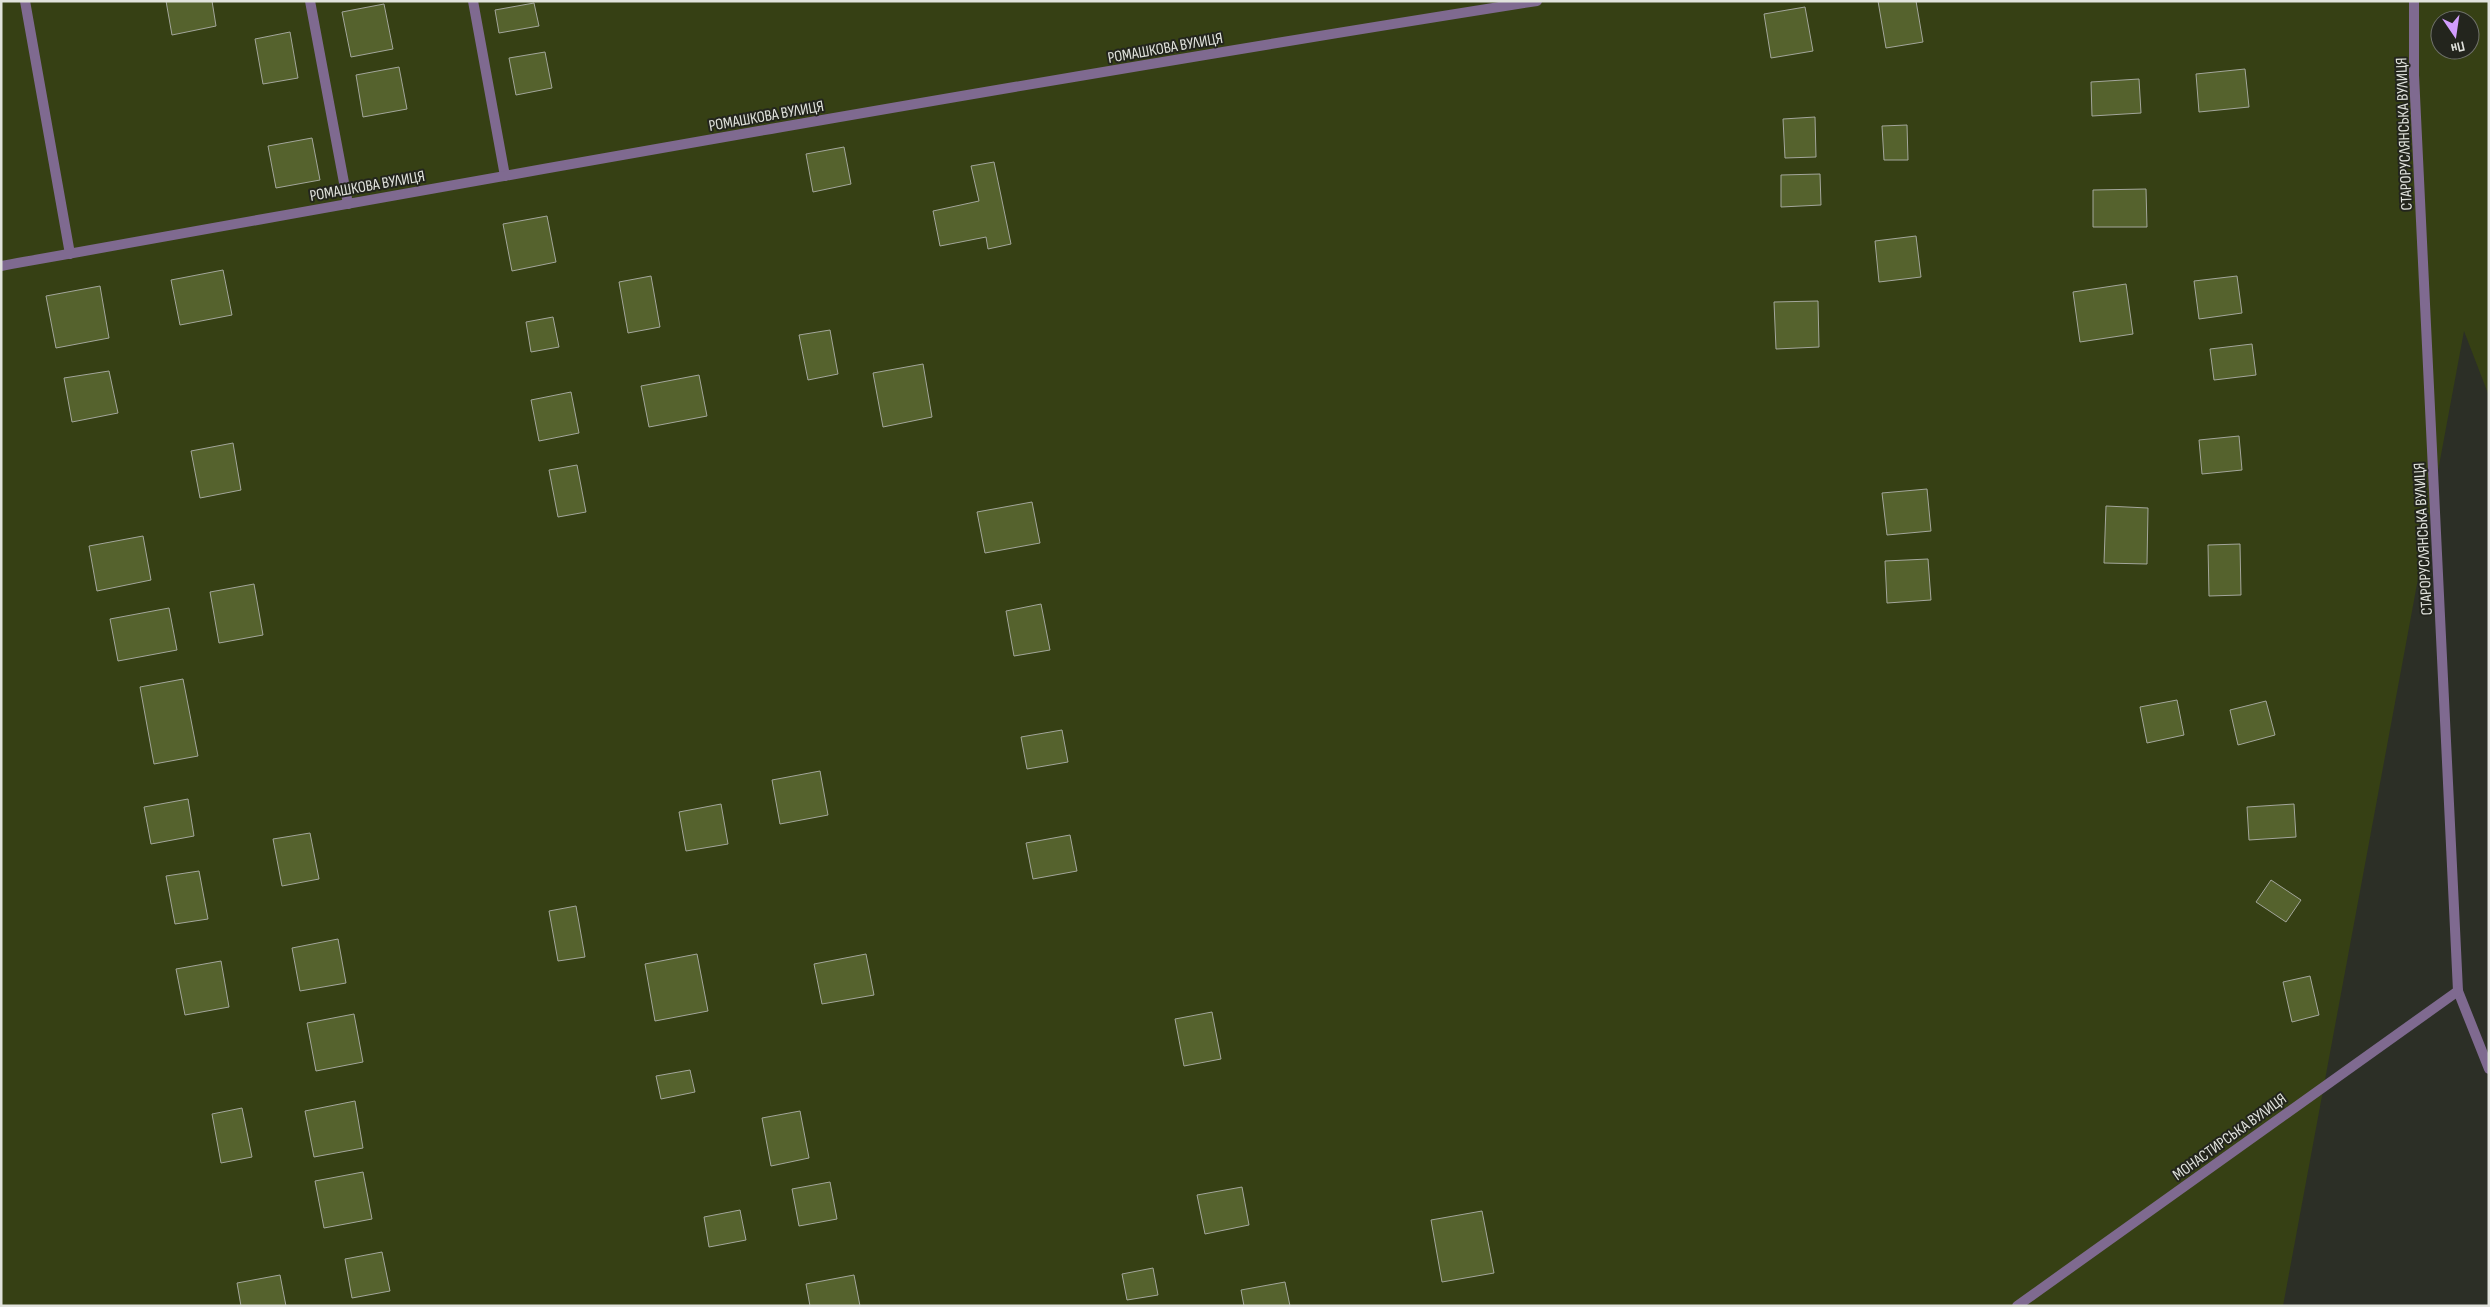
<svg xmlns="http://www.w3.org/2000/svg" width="2490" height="1307" font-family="'Sofia Sans Condensed',sans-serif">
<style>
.green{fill:#364014;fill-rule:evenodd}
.building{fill:#55622d;stroke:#a3a69b}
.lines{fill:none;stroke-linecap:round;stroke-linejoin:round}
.service{stroke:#7f6a90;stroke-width:10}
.minor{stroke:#7f6a90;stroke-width:10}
.labels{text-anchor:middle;stroke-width:4;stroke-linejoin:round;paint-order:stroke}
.street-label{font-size:16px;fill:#e1e3dd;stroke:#23251d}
</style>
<rect width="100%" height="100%" fill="#2c2f26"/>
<path class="green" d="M 1,1 L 2489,1 L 2489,396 L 2464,331 L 2283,1306 L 1,1306 ZM 2440,20 L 2470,20 L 2470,50 L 2440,50 Z"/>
<g class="building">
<polygon points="166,1 212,1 216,26 172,35"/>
<polygon points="1878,1 1916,1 1923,42 1886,48"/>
<polygon points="534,3 539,26 499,33 495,10"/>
<polygon points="384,4 393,49 351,57 342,12"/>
<polygon points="1805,7 1813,51 1771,58 1764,14"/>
<polygon points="290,32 298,78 263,84 255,39"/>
<polygon points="545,52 552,88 516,95 509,58"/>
<polygon points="399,67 407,109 363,117 356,75"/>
<polygon points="2245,69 2249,107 2199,112 2196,74"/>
<polygon points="2139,79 2141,113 2092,116 2091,82"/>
<polygon points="1815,117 1816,157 1785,158 1783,119"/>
<polygon points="1907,125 1908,160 1884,160 1882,126"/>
<polygon points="312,138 320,180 276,188 268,146"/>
<polygon points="844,147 851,184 813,192 806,154"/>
<polygon points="994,162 1011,244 988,249 986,237 940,246 933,211 979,201 971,166"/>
<polygon points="1820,174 1821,205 1781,207 1781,175"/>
<polygon points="2146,189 2147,227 2093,227 2093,190"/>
<polygon points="547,216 556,262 512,271 503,224"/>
<polygon points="1916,236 1921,277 1879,282 1875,241"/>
<polygon points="223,270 232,315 180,325 171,280"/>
<polygon points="651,276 660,327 628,333 619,282"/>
<polygon points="2237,276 2242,313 2199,319 2194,281"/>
<polygon points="2126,284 2133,334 2080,342 2073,292"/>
<polygon points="100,286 109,338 56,348 46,296"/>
<polygon points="1818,301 1819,347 1776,349 1774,302"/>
<polygon points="553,317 559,347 531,352 526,322"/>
<polygon points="830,330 838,374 808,380 799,335"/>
<polygon points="2252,344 2256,375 2214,380 2210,349"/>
<polygon points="923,364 932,417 883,427 873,373"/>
<polygon points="109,371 118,413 72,422 64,378"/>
<polygon points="699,375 707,416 649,427 641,386"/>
<polygon points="571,392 579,433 539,441 531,400"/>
<polygon points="2239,436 2242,470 2202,474 2199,440"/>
<polygon points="233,443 241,490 200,498 191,451"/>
<polygon points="577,465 586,512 558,517 549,470"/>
<polygon points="1927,489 1931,531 1887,535 1882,493"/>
<polygon points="1032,502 1040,543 985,553 977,512"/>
<polygon points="2106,506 2148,508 2147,564 2104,563"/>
<polygon points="143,536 151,580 97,591 89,546"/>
<polygon points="2240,544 2241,595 2209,596 2208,545"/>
<polygon points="1928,559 1931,600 1887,603 1885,561"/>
<polygon points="254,584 263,635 219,643 210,592"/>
<polygon points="1041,604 1050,650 1014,656 1006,611"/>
<polygon points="169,608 177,650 118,661 110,619"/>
<polygon points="183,679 198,756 154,764 140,687"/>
<polygon points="2177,700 2184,735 2147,743 2140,707"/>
<polygon points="2266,701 2275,735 2238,745 2230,710"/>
<polygon points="1062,730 1068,762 1027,769 1021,737"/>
<polygon points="820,771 828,815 780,824 772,780"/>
<polygon points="188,799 194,836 151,844 144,807"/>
<polygon points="721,804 728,844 686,851 679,812"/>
<polygon points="2294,804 2296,837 2249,840 2247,807"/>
<polygon points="310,833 319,879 282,886 273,839"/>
<polygon points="1070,835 1077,871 1033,879 1026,843"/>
<polygon points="199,871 208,919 175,924 166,876"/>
<polygon points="2271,880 2301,900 2286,922 2256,902"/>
<polygon points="576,906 585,957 558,961 549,911"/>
<polygon points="338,939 346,983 300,991 292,948"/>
<polygon points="697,954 708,1011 655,1021 645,964"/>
<polygon points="866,954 874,995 822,1004 814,964"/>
<polygon points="221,961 229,1007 185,1015 176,969"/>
<polygon points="2310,976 2319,1015 2292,1022 2283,982"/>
<polygon points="1212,1012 1221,1059 1184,1066 1175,1019"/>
<polygon points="354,1014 363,1062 316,1071 307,1023"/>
<polygon points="690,1070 695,1092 661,1099 656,1076"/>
<polygon points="355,1101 363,1148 314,1157 305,1111"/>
<polygon points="242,1108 252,1157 221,1163 212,1114"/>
<polygon points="800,1111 809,1158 771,1166 762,1118"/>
<polygon points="363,1172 372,1219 324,1228 315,1181"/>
<polygon points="830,1182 837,1219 799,1226 792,1189"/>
<polygon points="1242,1187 1249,1225 1205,1234 1197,1195"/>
<polygon points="740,1210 746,1240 709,1247 704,1217"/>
<polygon points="1482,1211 1494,1273 1442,1282 1431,1220"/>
<polygon points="382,1252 390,1291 352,1298 345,1259"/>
<polygon points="1153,1268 1158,1295 1127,1300 1122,1274"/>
<polygon points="280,1275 286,1306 241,1306 237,1283"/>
<polygon points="854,1275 860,1306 810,1306 806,1284"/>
<polygon points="1285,1282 1290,1306 1244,1306 1241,1290"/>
</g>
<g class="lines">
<g class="service">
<polyline points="25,1 70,254"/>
<polyline points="310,1 348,204"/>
<polyline points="473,1 505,176"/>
</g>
<g class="minor">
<polyline points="2414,1 2414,75 2458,991 2489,1069"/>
<path d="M 1,266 C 513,174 1024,82 1537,1"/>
<polyline points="2017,1306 2458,991"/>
</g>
</g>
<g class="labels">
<g class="street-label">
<text transform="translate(1165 47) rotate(-10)" y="6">РОМАШКОВА ВУЛИЦЯ</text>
<text transform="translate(766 115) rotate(-10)" y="6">РОМАШКОВА ВУЛИЦЯ</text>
<text transform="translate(2403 134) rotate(-92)" y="6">СТАРОРУСЛЯНСЬКА ВУЛИЦЯ</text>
<text transform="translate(367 185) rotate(-10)" y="6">РОМАШКОВА ВУЛИЦЯ</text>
<text transform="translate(2422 539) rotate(-93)" y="6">СТАРОРУСЛЯНСЬКА ВУЛИЦЯ</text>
<text transform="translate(2229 1136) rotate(-36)" y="6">МОНАСТИРСЬКА ВУЛИЦЯ</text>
</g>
</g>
<rect width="2490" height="1307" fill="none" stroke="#e1e3dd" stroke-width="5"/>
<g transform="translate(2455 35) rotate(167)"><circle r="24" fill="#23251d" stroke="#6f716a"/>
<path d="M0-4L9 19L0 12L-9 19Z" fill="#d29dfd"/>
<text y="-8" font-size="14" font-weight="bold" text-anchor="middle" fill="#e1e3dd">Пн</text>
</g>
</svg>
